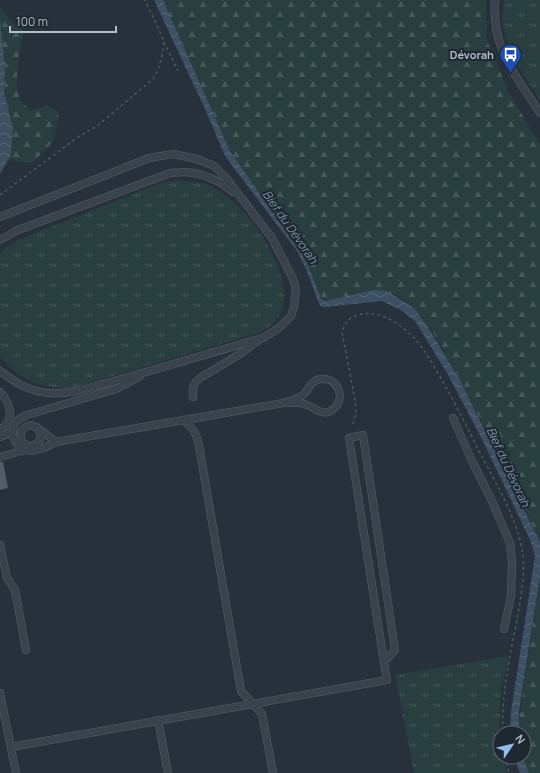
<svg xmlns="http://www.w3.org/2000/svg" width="540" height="773" font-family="Manrope,sans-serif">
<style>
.grass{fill:url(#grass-tufts)}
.forest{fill:url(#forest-firs)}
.water{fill:url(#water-waves)}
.building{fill:#515c69}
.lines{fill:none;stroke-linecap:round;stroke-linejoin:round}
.minor-casing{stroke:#58616a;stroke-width:8}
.path{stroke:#485b5c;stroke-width:1.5;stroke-dasharray:3 3;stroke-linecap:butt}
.minor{stroke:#3a434c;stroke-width:7}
.labels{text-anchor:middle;stroke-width:4;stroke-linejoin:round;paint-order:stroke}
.poi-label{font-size:11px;font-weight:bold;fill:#b5bec7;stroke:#1f2831;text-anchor:end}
.water-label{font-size:12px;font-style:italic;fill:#7891a8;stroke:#1f2831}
</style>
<defs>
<pattern id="grass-tufts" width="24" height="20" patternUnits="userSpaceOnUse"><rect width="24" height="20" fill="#293e3e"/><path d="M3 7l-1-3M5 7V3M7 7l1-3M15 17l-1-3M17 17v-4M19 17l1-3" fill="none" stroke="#465858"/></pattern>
<pattern id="forest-firs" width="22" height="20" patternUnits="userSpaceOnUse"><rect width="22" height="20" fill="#293e3e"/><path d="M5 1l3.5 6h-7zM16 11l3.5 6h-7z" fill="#465858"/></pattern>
<pattern id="water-waves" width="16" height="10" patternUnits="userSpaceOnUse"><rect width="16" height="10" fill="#3d5063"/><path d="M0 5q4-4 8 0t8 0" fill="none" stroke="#576778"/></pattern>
</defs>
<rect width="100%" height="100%" fill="#26313c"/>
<g class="grass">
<polygon points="504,0 540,0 540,100 511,56 502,23"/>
<path d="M 177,180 C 191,182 206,182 218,190 C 250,209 294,272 282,310 C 279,320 270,326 262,332 L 72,388 C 41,388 21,381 0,357 L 0,253 L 5,248 L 18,240 L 163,182 Z"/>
<polygon points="508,656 500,699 500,757 502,757 507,773 414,773 395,675"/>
</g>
<g class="forest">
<path d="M 163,0 L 486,0 L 487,40 L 509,93 L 540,144 L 540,542 C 513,483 484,424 453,367 C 442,348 431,325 414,309 C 404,299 389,290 374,290 L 325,301 L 321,299 L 308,265 L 304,258 L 230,151 Z"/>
<path d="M 0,8 L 14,24 L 24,31 C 20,48 12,87 22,102 C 24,105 28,108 31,110 L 47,106 L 59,112 L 54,141 L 32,163 L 8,160 L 11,155 L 13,128 L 4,92 L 5,70 L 1,38 Z"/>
<polygon points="540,576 540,773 529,773 523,757 524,757 524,733 519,733 519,721"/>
</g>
<g class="water">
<polygon points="154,0 163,0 230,151 304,258 308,265 321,299 325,301 374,290 386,291 403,301 415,309 428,327 460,380 540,542 540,576 519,711 519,733 510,733 511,712 535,556 531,542 482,439 447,373 415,321 401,310 382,301 325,307 320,306 306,269 297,251 225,156 205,109"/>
<polygon points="0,18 5,70 4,92 13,128 11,155 0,174"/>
<polygon points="514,757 523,757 529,773 520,773"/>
</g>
<polygon class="building" points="0,462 3,462 8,488 0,490"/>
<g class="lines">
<defs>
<g id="minor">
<path d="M 495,0 C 491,48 516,76 540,113"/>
<path d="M 0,217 L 149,158 L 173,154 L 197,159 L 214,166 L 226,178 L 272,238 L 292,277 L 296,288 L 295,298 L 294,307 L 291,316 L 279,328 L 263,338 C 213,352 162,368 111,382 C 91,387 70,395 49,393 C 29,392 15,382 0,371"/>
<path d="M 0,240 L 18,230 L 170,173 C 175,173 180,172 186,172 C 202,173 221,181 233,192"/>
<path d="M 139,377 L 116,389 L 27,415 C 25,416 21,417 19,419 C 8,428 12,446 26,450 C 36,453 47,446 56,442 L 283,403 C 289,403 297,402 304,404 C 315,407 326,421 337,405 C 345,394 335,376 320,379 C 310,381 309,390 303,395 C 297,399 289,401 283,403"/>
<path d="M 0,392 C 7,399 14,413 7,423 C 6,425 2,428 0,430"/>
<path d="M 193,397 C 192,388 193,384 200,378 L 240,354 L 258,341"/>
<polyline points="453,418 471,459 491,499 510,543 512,561 511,596 504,629"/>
<path d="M 183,420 C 193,428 197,434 199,446 L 241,691 L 262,714 L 273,773"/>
<path d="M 38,428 L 41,435 C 40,442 37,446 29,446 C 17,442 18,427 31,425 L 38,428 L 56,442"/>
<polyline points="0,437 12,432"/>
<polyline points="0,457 26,450"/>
<polyline points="0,545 7,578 15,590 26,650"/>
<polyline points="0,693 16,773"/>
<polyline points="158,720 168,773"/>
<path d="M 11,747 L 387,680 L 384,662 C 372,588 361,513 349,438 L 363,435 L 395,650 L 384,662"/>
</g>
</defs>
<use href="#minor" class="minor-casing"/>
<g class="path">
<polyline points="164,42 178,71"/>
<polyline points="0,195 78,137 97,126 153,79 158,70 162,56 164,41 145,0"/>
<path d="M 353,424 L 356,413 L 355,400 L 342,332 C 346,320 350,316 363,314 C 381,310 403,326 415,339 C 423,348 430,359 436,370 C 451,395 464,421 477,447 C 494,481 518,517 523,556 C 525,579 520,602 516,625 C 509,660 501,697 503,733"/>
<polyline points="505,757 509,773"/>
</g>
<use href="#minor" class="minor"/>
</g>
<defs>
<symbol id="bus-pin" viewBox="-11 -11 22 30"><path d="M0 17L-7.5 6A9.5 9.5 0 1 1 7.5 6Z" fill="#1a4fb4" stroke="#1f2831"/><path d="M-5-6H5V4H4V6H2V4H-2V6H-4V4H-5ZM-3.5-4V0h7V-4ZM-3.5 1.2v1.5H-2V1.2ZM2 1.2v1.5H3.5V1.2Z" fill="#fff"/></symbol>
</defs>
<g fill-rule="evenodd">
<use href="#bus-pin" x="498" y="42" width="25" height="34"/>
</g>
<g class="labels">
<g class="poi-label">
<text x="494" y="59">Dévorah</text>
</g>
<g class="water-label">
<text transform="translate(290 227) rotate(55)" y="4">Bief du Dévorah</text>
<text transform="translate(508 467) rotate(65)" y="4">Bief du Dévorah</text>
</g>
</g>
<g transform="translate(512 745) rotate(55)"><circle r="19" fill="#1f2831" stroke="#5b646d"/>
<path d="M0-3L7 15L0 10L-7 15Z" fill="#92bdef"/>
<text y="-6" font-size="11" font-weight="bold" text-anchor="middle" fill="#b5bec7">N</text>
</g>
<path d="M10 26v6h106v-6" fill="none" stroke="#b5bec7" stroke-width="2"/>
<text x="16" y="26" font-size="12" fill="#b5bec7" stroke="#1f2831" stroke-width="3" paint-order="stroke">100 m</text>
</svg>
